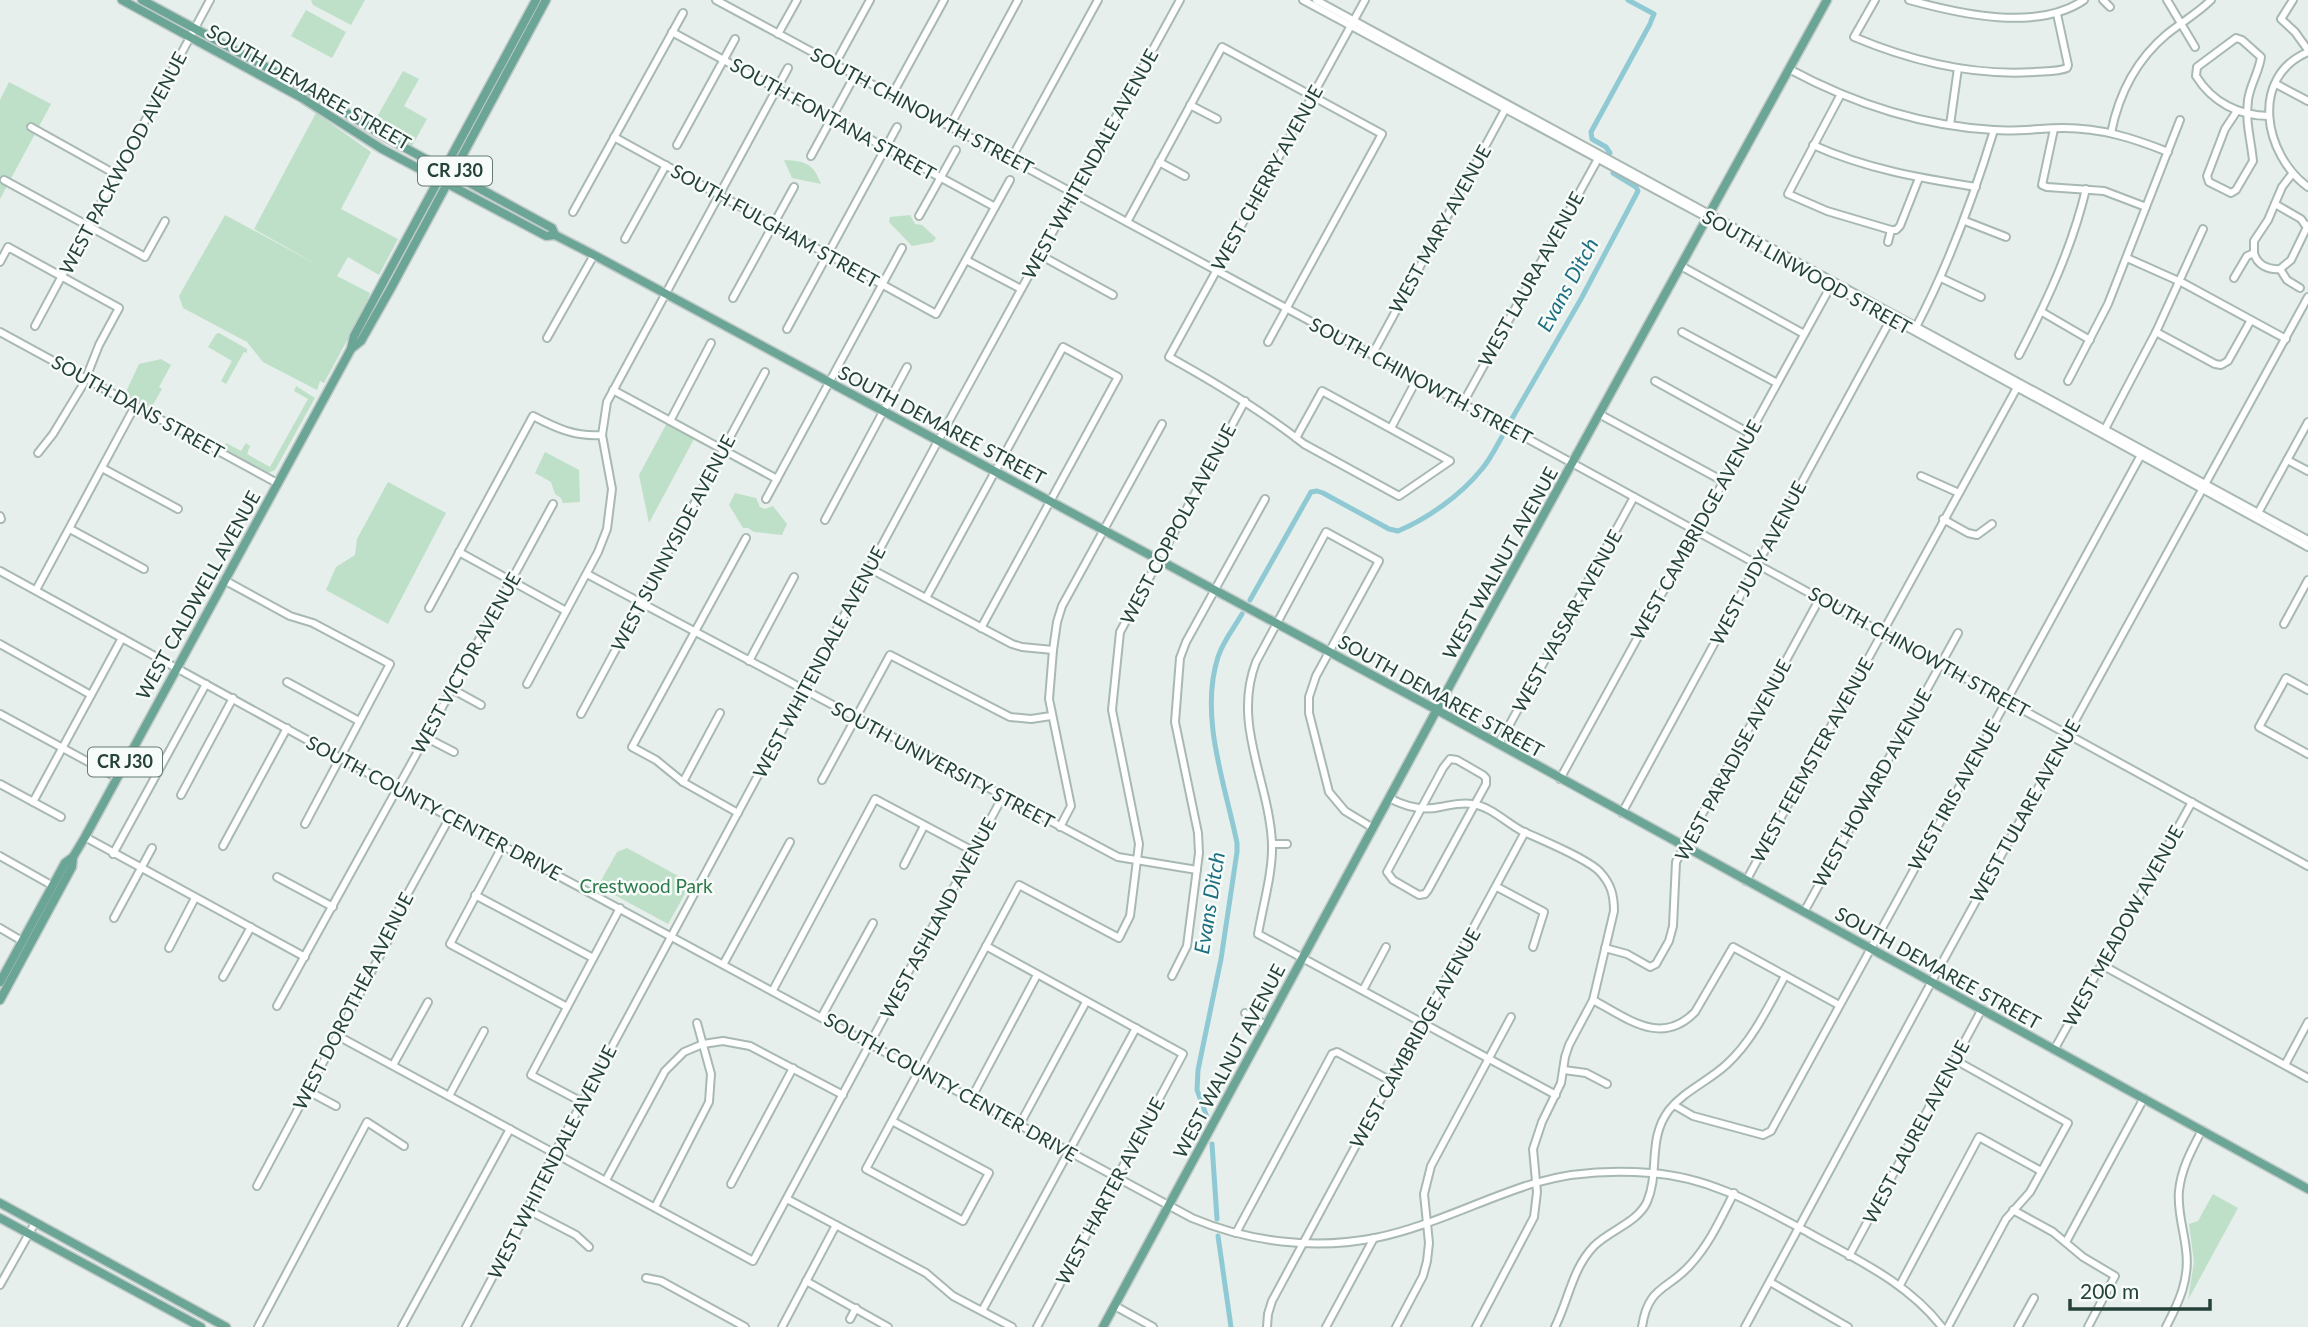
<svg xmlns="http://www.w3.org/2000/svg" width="2308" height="1327" font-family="Lato,sans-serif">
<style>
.green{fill:#bfe0c8}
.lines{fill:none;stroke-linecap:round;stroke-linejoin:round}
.canal{stroke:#8ec9d4;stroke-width:5}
.minor-casing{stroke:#a8b8b2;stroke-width:10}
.major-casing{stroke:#c2cac8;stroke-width:11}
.minor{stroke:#fff;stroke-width:6}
.major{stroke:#6aa596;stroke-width:8}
.labels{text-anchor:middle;stroke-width:5;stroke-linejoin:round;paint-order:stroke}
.shield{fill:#f7fbf9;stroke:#637a73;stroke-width:2}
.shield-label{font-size:18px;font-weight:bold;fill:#24423a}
.street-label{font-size:19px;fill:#24423a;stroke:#f7fbf9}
.park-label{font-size:19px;fill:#2d7a4b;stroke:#f7fbf9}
.water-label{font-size:21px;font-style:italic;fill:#1c6f80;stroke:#f7fbf9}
</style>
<rect width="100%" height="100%" fill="#e6efeb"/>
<g class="green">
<polygon points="311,0 365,0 351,25 313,5"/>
<polygon points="306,10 346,32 332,58 291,36"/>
<polygon points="403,71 419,79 404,106 427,119 412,146 374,122"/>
<polygon points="9,82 51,104 0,199 0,100"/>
<polygon points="316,113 371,152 341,209 398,239 379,275 348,257 337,276 370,293 364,309 324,383 320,381 317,390 263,362 247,342 183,308 179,296 225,215 318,265 254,229"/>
<path d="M 784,160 C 805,161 813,163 821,184 L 792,178 Z"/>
<polygon points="910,215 915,224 922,225 936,238 933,242 912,246 889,222 890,217"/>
<polygon points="219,333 247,349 247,353 244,352 226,384 221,381 232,361 208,347 216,334"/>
<polygon points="161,359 171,365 159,387 162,389 151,408 125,394 139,364"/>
<polygon points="296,386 315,398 275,470 268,473 224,448 226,443 241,451 246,443 250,446 247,454 270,467 308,399 294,391"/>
<polygon points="667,423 694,439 649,523 639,475"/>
<polygon points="545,452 579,470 580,502 563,503 561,498 555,494 551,482 535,473"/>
<polygon points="388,482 446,513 388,624 326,590 336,567 355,555 357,539"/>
<polygon points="735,493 756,498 760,507 765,509 773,506 787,524 782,535 754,532 748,528 743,528 729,505"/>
<polygon points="627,848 691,883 668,924 598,886 617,852"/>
<polygon points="2213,1194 2238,1208 2188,1300 2194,1262 2189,1224 2198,1221"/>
</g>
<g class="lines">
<g class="canal">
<polyline points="1628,0 1654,14 1651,21"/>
<polyline points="1610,153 1606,147 1592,139 1591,132 1650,24"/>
<polyline points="1510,422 1581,299 1638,191 1636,187 1613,173"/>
<path d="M 1250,600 L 1311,492 L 1317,491 L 1323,493 L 1389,529 L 1398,531 C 1427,519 1461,495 1481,470 C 1491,459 1497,445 1504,433"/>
<path d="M 1207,1117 L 1197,1090 L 1198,1070 L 1221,959 L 1237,852 L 1237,843 C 1225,784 1199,716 1218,657 C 1223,641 1234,628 1242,614"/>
<polyline points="1212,1144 1217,1219"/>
<polyline points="1218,1236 1231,1327"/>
</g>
<defs>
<g id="minor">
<polyline points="716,0 1530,440 2308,866"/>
<polyline points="1303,0 1708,218 2308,547"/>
<polyline points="1316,0 2308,540"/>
<path d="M 1875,0 L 1854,37 C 1911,61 1972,76 2034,72 C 2045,71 2057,72 2067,68 L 2068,65 L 2057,14"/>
<path d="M 1909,0 C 1960,14 2037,32 2084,0"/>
<polyline points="2103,0 2110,7"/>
<polyline points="2167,0 2195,47"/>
<polyline points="2293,0 2281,19 2295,32 2308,50"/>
<polyline points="672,32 995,207"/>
<polyline points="778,34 797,0"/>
<path d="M 2308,52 C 2249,77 2264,155 2308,187"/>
<polyline points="835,64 870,0"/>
<path d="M 1789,69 C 1852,103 1923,126 1994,130 C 2017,132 2040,128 2064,128 C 2101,128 2133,138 2168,152"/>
<polyline points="2276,84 2308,101"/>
<polyline points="1841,94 1788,194 1827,211 1891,230"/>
<polyline points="892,95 944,0"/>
<polyline points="1190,105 1217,119"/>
<path d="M 2237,111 L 2225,129 L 2207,176 L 2209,182 L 2231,193 L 2236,190 L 2253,161 C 2251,140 2245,121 2248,100 C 2250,85 2259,72 2261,57 L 2242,40 L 2236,38 L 2197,67 L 2196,76 C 2212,102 2239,116 2269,116"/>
<polyline points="1950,125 1958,68"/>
<polyline points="950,126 1018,0"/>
<polyline points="31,127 117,175"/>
<polyline points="2054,129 2042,185 2047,187 2104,191 2146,207"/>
<path d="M 2111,133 C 2119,93 2136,60 2167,34 C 2182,22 2198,13 2211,0"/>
<polyline points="614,137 936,314 1010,180"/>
<polyline points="677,145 735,39"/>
<path d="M 1813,145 C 1866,169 1920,178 1976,187"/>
<polyline points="811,156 855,75"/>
<polyline points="1011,159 1098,0"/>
<polyline points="1159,162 1185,176"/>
<polyline points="4,180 145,257 165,221"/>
<polyline points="2275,204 2301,219 2306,226"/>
<polyline points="573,212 683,13"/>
<polyline points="919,216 956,150"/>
<polyline points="1965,221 2006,237"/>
<polyline points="1127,222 1222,47 1382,134 1268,342"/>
<polyline points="625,239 666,165"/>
<polyline points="1888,242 1891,230 1896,230 1900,226 1919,178"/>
<path d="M 2254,253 C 2257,265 2268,270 2280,269 L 2287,280 L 2300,288"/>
<polyline points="1040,255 1113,295"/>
<polyline points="2127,258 2183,283 2286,339"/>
<polyline points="966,260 1021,289"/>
<polyline points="0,262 8,247 119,308 99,345 84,383 53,434 38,453"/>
<polyline points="1681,266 1804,334"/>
<polyline points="2280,269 2291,260 2308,225"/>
<polyline points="1941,278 1981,297"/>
<polyline points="2234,278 2247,256 2254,253 2254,241 2268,220 2282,187 2292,174"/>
<polyline points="733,298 794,187"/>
<polyline points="2042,312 2090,340"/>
<polyline points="35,326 210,0"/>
<path d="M 1916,327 C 1949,264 1973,199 1994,130"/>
<polyline points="787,329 897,127"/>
<polyline points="0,332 277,483"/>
<polyline points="1682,332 1777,383"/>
<polyline points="2156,332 2215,364 2221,365 2228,361 2251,320"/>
<polyline points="547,338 594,255"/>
<polyline points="1372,355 1507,106"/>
<path d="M 2019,355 C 2047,301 2072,248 2086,189"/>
<polyline points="1655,381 1749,433"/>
<polyline points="2068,381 2108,304 2180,120"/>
<polyline points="613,390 777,479"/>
<polyline points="1463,403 1599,157"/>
<polyline points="1599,414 1723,481"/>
<polyline points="670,421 711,343"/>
<polyline points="1391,428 1417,379"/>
<polyline points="2105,429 2156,332 2203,229"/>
<path d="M 1296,438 L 1322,391 L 1450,461 L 1399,496 L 1304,444 C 1261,410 1216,383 1169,357 L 1365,0"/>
<polyline points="2287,460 2308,471"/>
<polyline points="102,468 178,509"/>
<polyline points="1921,476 1959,493"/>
<polyline points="766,499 902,248"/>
<polyline points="2258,513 2308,422"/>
<polyline points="0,516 1,519"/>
<polyline points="1943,519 1968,533 1977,535 1992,524"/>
<polyline points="825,520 907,367"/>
<polyline points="70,529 144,569"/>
<polyline points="459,552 566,611"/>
<polyline points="869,568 1012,644 1022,647 1053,650"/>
<path d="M 0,571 L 340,758 L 1192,1218 C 1249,1242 1314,1250 1375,1238 C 1430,1227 1482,1199 1535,1183 C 1572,1172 1614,1170 1651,1173 C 1710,1177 1759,1206 1809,1233 C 1857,1260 1907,1282 1942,1327"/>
<polyline points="587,574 1118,857 1197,870"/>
<polyline points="224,580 290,616 313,623 390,664 305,824"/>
<polyline points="36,590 135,406"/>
<polyline points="926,598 1063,347 1118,377 981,628"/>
<path d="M 429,608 L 533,416 C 556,428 575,437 602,435"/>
<polyline points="2284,624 2308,580"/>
<polyline points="0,644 91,695"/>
<polyline points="749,661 794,577"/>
<polyline points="287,682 359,721"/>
<polyline points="527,684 598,552 607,529 612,489 602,435 607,402 788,68"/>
<polyline points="452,689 481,705"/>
<polyline points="2308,690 2286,678 2259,727 2308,754"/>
<polyline points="0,714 116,777"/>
<polyline points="581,714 765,372"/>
<polyline points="425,737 454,752"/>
<polyline points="1499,744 1634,497"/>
<polygon points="1450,759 1457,760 1483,775 1486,778 1486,784 1428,890 1425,894 1419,895 1393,880 1387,872 1443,768"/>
<polyline points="1560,779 1833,282"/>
<polyline points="822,780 890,655 1010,717 1031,719 1051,716"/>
<polyline points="683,782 720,713"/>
<polyline points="0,784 61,817"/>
<polyline points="181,795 233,698"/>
<path d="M 1389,798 C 1406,807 1422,811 1440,807 C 1451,805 1462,802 1472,804 C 1493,807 1507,824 1524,832 C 1542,840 1588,859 1600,872 C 1611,884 1614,895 1614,911 L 1593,1000 L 1569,1045 L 1565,1057 L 1561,1083 L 1542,1122 L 1533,1149 L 1537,1192 L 1534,1217 L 1476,1327"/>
<polyline points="33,802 122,638"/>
<polyline points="738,813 683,782 656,760 632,747 746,538"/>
<polyline points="1622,813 1893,315"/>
<polyline points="1060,827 1071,806 1049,699 1053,650 1057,622 1062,606 1162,424"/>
<path d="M 1373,828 L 1345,811 L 1329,792 L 1309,713 L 1309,697 L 1316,676 L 1379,561 L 1326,532 L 1256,662 C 1232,724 1269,781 1272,843 C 1273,872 1263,905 1258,934 L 1556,1095"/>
<polyline points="85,837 305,957"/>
<polyline points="1272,844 1287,844"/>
<polyline points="503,845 450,944 567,1007"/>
<polyline points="223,846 287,728"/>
<polyline points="113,854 206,684"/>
<polyline points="0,856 53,886"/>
<polyline points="904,865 924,826"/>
<polyline points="277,877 333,907"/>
<polyline points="1746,881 2019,384"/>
<polyline points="1497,887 1544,912 1533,947"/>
<polyline points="475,895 593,958"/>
<polyline points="1804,912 1958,633"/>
<polyline points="114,918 152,848"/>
<polyline points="0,928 22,941"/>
<polyline points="986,946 1183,1054 1037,1327"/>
<polyline points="169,948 195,898"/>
<polyline points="1605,948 1627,954 1650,967 1656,964 1669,941 1673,926 1676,862 1820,598"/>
<polyline points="724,963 790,842"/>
<polyline points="2102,965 2308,1078"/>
<polyline points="1172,976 1187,946 1199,853 1198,833 1175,722 1180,658 1186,642 1265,499"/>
<polyline points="223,977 251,927"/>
<polyline points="773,990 875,799 973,851"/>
<polyline points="1363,990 1386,947"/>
<path d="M 1593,1000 C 1627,1018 1661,1047 1695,1012 L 1733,947 L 1839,1005"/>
<path d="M 277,1006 C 370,839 462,672 553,504"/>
<polyline points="1245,1013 1266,1025"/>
<polyline points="822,1016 873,923"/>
<polyline points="338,1036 753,1261 1003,796"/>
<polyline points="2054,1050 2192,802"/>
<polyline points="393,1065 428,1002"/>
<polyline points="2285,1065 2308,1022"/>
<polyline points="1564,1070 1586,1073 1607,1084"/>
<polyline points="308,1091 336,1106"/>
<polyline points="449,1096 484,1031"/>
<polyline points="972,1097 1037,975"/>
<polyline points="582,1102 531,1075 620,908"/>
<polyline points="1674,1105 1693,1116 1763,1135 1771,1131 2141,455"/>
<polyline points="892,1121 989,1173 963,1221 866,1169 1019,885 1119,938 1130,916 1139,844 1112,710 1120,632 1245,401"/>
<polyline points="1020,1124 1086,1002"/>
<polyline points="606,1180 665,1071 684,1052 703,1044 723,1041 750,1046 843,1095"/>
<polyline points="731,1184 793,1068"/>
<polyline points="257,1186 391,935 397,913 450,817"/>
<polyline points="787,1199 926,1273 953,1296 1012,1327"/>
<polyline points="655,1207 709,1102 711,1074 697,1023"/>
<polyline points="528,1210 576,1235 589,1247"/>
<polyline points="2013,1210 2053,1232 2083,1257 2115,1276 2088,1327"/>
<polyline points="1236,1233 1332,1054 1337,1052 1391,1081"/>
<polyline points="2066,1242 2144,1098"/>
<polyline points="1849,1256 1982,1009"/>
<polyline points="646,1278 661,1281 745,1327"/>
<polyline points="806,1281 888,1327"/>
<polyline points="1770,1282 1848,1327"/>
<polyline points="0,1285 35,1223"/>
<polyline points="1900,1285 1979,1137 2041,1171"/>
<polyline points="1115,1306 1153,1327"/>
<polyline points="982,1311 1136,1028"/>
<polyline points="850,1319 856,1308"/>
<polyline points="258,1327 367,1122 404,1146"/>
<polyline points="402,1327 510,1129"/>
<polyline points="466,1327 525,1216 538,1184 938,441 1180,0"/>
<polyline points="782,1327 836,1225"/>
<polyline points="1267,1327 1268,1314 1272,1301 1525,832"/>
<polyline points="1326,1327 1374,1238"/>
<polyline points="1396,1327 1423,1276 1427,1261 1429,1243 1424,1194 1431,1166 1511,1017"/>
<path d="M 1555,1327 C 1569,1299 1572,1269 1594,1246 C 1610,1230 1637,1223 1647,1202 C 1660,1172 1647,1139 1669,1110 C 1684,1091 1709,1081 1727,1064 C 1753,1040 1768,1007 1785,976"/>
<path d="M 1642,1327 C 1648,1285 1669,1290 1691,1264 C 1710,1243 1721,1218 1734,1193"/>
<polyline points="1745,1327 1932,981 2308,297"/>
<polyline points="1948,1327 2006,1219 2030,1192 2068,1123 1955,1060"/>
<polyline points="2018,1327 2034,1298"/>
<path d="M 2166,1327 C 2179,1302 2190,1279 2186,1250 C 2184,1230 2177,1211 2179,1191 C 2181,1169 2192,1149 2202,1130"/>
</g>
<g id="major">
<polyline points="122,0 302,98 382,149 546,236 555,235 594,255 1437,710 2308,1189"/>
<polyline points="142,0 316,94 387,138 552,228 555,235"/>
<polyline points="351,349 361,341 391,288 546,0"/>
<polyline points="0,982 65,863 73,857 85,837 351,349 354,336 536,0"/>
<polyline points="0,1000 72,867 73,857"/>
<polyline points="0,1203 226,1327"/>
<polyline points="0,1218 201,1327"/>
<polyline points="1103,1327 1468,652 1827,0"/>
</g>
</defs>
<use href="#minor" class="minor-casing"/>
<use href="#major" class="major-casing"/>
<use href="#minor" class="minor"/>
<use href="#major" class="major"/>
</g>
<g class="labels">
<g class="shield">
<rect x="418" y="156.5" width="74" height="29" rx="5"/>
<rect x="88" y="747.5" width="74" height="29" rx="5"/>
</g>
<g class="shield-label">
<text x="455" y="177">CR J30</text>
<text x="125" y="768">CR J30</text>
</g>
<g class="street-label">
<text transform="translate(309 87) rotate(30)" y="7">SOUTH DEMAREE STREET</text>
<text transform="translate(922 111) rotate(28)" y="7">SOUTH CHINOWTH STREET</text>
<text transform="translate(833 119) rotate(29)" y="7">SOUTH FONTANA STREET</text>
<text transform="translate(123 163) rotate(-62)" y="7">WEST PACKWOOD AVENUE</text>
<text transform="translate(1090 164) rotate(-61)" y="7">WEST WHITENDALE AVENUE</text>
<text transform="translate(1267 178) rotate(-61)" y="7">WEST CHERRY AVENUE</text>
<text transform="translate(775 226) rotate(29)" y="7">SOUTH FULGHAM STREET</text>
<text transform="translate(1440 229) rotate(-61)" y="7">WEST MARY AVENUE</text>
<text transform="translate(1807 272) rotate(29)" y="7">SOUTH LINWOOD STREET</text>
<text transform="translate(1531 279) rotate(-61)" y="7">WEST LAURA AVENUE</text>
<text transform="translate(1421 381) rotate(28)" y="7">SOUTH CHINOWTH STREET</text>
<text transform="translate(138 407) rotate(29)" y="7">SOUTH DANS STREET</text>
<text transform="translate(942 425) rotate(28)" y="7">SOUTH DEMAREE STREET</text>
<text transform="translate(1178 524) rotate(-62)" y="7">WEST COPPOLA AVENUE</text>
<text transform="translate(1696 530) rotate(-61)" y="7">WEST CAMBRIDGE AVENUE</text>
<text transform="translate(673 543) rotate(-62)" y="7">WEST SUNNYSIDE AVENUE</text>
<text transform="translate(1500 563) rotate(-61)" y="7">WEST WALNUT AVENUE</text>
<text transform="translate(1758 563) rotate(-62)" y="7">WEST JUDY AVENUE</text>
<text transform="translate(198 595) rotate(-61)" y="7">WEST CALDWELL AVENUE</text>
<text transform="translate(1567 621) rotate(-61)" y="7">WEST VASSAR AVENUE</text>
<text transform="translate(1919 652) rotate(29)" y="7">SOUTH CHINOWTH STREET</text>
<text transform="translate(819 662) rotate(-62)" y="7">WEST WHITENDALE AVENUE</text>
<text transform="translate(466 663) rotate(-61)" y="7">WEST VICTOR AVENUE</text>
<text transform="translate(1441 696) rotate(29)" y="7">SOUTH DEMAREE STREET</text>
<text transform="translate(1733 760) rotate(-62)" y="7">WEST PARADISE AVENUE</text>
<text transform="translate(1812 760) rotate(-61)" y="7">WEST FEEMSTER AVENUE</text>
<text transform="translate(943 765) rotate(28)" y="7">SOUTH UNIVERSITY STREET</text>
<text transform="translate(1872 788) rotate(-61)" y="7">WEST HOWARD AVENUE</text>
<text transform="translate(1954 795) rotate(-61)" y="7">WEST IRIS AVENUE</text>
<text transform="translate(434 808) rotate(28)" y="7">SOUTH COUNTY CENTER DRIVE</text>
<text transform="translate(2025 811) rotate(-61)" y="7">WEST TULARE AVENUE</text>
<text transform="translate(938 918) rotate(-62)" y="7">WEST ASHLAND AVENUE</text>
<text transform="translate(2123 926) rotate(-61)" y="7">WEST MEADOW AVENUE</text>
<text transform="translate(1938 968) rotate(29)" y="7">SOUTH DEMAREE STREET</text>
<text transform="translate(353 1001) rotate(-63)" y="7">WEST DOROTHEA AVENUE</text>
<text transform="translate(1415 1038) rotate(-61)" y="7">WEST CAMBRIDGE AVENUE</text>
<text transform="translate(1229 1061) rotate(-62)" y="7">WEST WALNUT AVENUE</text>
<text transform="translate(951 1087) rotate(29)" y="7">SOUTH COUNTY CENTER DRIVE</text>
<text transform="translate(1916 1132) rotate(-62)" y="7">WEST LAUREL AVENUE</text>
<text transform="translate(552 1162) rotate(-63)" y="7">WEST WHITENDALE AVENUE</text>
<text transform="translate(1110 1191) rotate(-62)" y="7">WEST HARTER AVENUE</text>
</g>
<g class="park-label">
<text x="646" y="893">Crestwood Park</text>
</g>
<g class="water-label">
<text transform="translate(1568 285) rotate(-61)" y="7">Evans Ditch</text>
<text transform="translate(1210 903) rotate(-81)" y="7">Evans Ditch</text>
</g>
</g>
<path d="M2070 1299v10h140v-10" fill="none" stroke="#24423a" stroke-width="3.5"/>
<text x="2080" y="1299" font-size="21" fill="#24423a" stroke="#f7fbf9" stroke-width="5" paint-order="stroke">200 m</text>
</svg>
